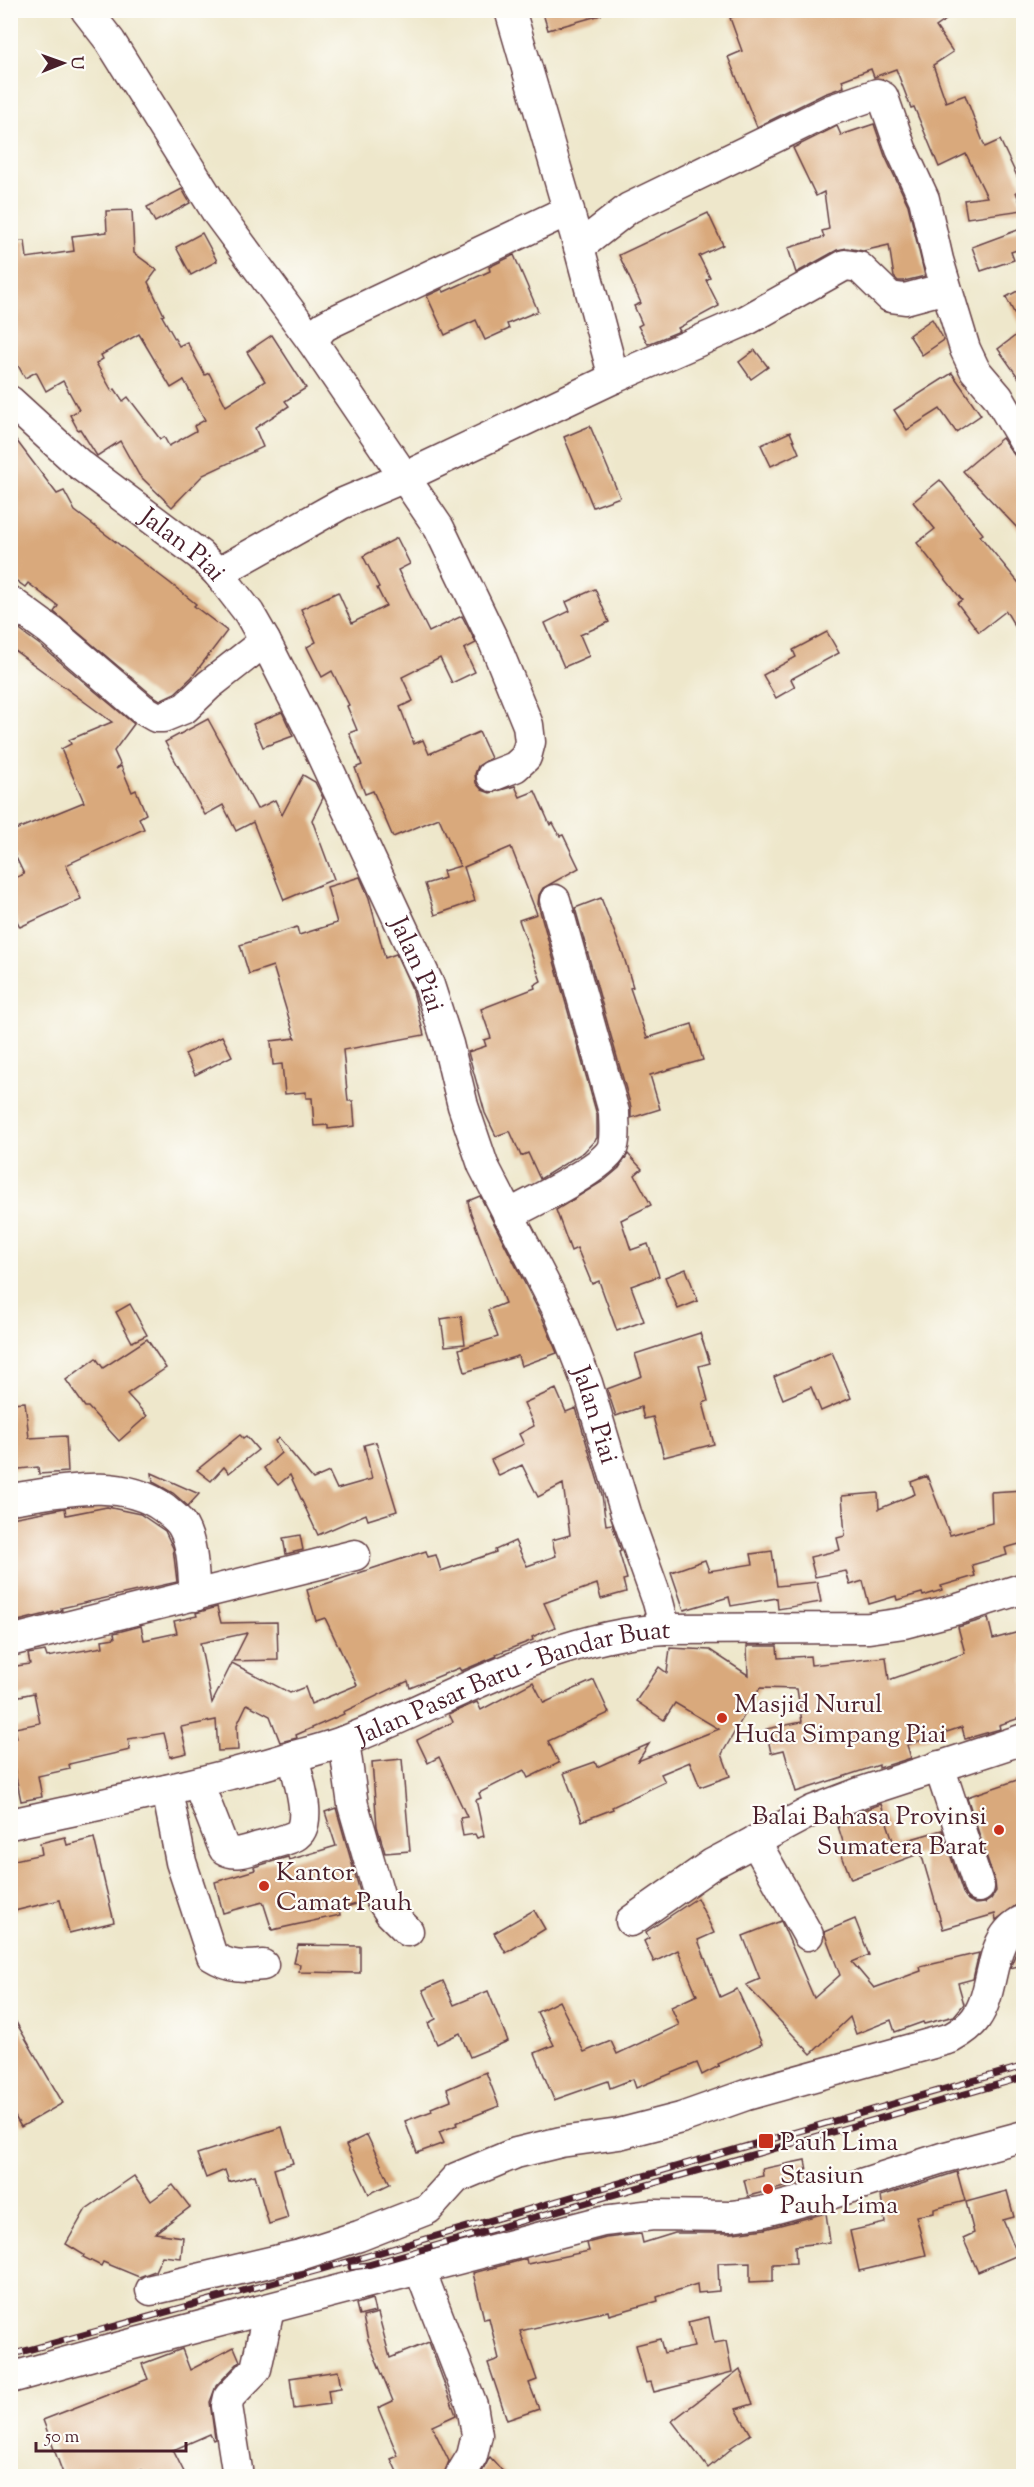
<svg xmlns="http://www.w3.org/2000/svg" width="1034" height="2487" font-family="'Sorts Mill Goudy',serif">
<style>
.building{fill:#d9a97b;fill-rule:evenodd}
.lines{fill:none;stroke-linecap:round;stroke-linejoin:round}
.minor-casing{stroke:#633d43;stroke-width:33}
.minor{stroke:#fff;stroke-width:30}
.rail-casing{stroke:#4a1f2b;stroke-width:7}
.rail{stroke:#fdfcf7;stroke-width:4.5;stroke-dasharray:14;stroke-linecap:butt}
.poi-dot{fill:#c8321e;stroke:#fdfcf7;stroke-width:2}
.labels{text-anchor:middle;stroke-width:4.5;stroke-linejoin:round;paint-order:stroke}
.street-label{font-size:26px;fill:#4a1f2b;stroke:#fdfcf7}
.poi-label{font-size:26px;fill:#4a1f2b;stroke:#fdfcf7;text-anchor:start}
</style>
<rect width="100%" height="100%" fill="#fdfcf7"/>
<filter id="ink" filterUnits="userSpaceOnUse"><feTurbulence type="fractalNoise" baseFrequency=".0167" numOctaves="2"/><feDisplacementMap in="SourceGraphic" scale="12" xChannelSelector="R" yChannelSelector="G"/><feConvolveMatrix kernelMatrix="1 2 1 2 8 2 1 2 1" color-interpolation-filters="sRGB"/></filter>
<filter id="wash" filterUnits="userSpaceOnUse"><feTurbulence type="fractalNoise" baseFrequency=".008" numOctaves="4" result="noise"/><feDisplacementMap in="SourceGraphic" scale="24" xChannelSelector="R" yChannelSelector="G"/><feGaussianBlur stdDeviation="1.35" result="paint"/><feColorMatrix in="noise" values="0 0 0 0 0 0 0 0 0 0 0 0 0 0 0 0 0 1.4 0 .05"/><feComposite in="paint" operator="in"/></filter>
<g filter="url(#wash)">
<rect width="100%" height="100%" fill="#eee7cb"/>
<g id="blocks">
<g class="building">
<polygon points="542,10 600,10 601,15 548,30"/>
<polygon points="750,10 960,10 936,27 953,52 933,65 946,102 965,95 985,147 1000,140 1023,189 1016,192 1023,210 967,218 964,200 987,197 966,154 939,167 914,107 911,108 896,69 874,77 871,69 842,80 844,87 824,94 757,127 728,57 742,51 730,18"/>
<polygon points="874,124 885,156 908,205 925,276 904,281 898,281 894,277 889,245 863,251 847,248 837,250 796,273 788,248 824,237 822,231 829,229 824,192 816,196 793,148 837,126 841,135"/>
<polygon points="182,189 190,203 155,222 147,207"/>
<path d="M 132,210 L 134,253 L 157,270 L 148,282 L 164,315 L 162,316 L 179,346 L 187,342 L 205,375 L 209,373 L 226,406 L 265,381 L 247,352 L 272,335 L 306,388 L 285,401 L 289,406 L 255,428 L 263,447 L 203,475 L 172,507 L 139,475 L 120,441 L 97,456 L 80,429 L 78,430 L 70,415 L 79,410 L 63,381 L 46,391 L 36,372 L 25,378 L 10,351 L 10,242 L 25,241 L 27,258 L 74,251 L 72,236 L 107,232 L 106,211 ZM 139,334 L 171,388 L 184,380 L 205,420 L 194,426 L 196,431 L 169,446 L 164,437 L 160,439 L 128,397 L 123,401 L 115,389 L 112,391 L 96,363 L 103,359 L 101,355 Z"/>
<polygon points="708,213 723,245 699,256 710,278 706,280 719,306 678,328 680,331 648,344 638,326 642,324 634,306 641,303 619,255"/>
<polygon points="1023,228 1023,248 1011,252 1014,260 981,271 972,247"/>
<polygon points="202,233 217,261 191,275 176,247"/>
<polygon points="514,255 538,311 507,324 509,329 485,340 476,320 445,335 427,296 442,289 444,292 490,271 489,267"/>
<polygon points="1023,288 1023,384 998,349 1023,330 1006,297"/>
<polygon points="932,319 944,340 922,355 909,335"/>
<polygon points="755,350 768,367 751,379 739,362"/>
<polygon points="952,373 981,415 956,432 940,409 907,430 894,410"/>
<polygon points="590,426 620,497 593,507 564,437"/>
<polygon points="10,432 57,494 64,491 75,511 170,583 196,604 194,606 227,631 192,677 175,693 160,700 152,695 54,612 58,606 28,583 25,587 10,576"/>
<polygon points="790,432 799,453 771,466 761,445"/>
<polygon points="1002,438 1015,456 1023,458 1023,534 963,471"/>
<polygon points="940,480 983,534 980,536 1023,588 1023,640 1006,611 979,632 957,603 962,600 917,543 935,529 913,502"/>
<polygon points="397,538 410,564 398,570 429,632 462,616 476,643 464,649 475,672 452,683 440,658 402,677 413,701 400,707 414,744 423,740 429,754 479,732 491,758 478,766 475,774 476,783 482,790 490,793 515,786 520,797 535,791 550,825 553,823 560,836 563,835 579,868 543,888 539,895 538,904 597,1115 597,1138 584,1152 540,1179 528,1153 521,1156 510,1131 496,1136 485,1113 468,1052 486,1046 484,1040 491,1038 481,1009 535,988 534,985 541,981 519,920 537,914 511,847 464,867 475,901 435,915 425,884 445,878 443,871 460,866 439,818 393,837 373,791 365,794 355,768 362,765 349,733 357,730 347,706 349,705 332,671 322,677 307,647 316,642 301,609 338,592 352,623 386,606 377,588 379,587 363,556"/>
<polygon points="595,589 609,622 580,635 589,656 564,667 545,623 570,611 566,602"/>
<polygon points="10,623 40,645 134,724 114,751 120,764 116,769 121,766 132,792 136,790 146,814 139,818 144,829 66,865 81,899 20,927 10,907 10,880 24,874 10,845 10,832 84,802 61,749 71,744 69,740 112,722 10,647"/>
<polygon points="827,632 839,653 791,679 795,687 776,698 763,675 796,657 793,650"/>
<polygon points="282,712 293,736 263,747 253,724"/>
<polygon points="208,719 257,809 275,800 282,815 303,775 315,782 323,798 312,820 334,879 284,900 253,822 236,831 223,805 205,815 165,742"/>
<polygon points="360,877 369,898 385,958 396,954 413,991 424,1035 343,1050 348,1101 353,1101 355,1126 328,1129 328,1125 314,1126 312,1098 306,1098 306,1092 285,1094 282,1064 273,1065 271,1041 295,1038 287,1012 273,966 249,974 240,945 297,927 299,935 337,923 327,887"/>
<polygon points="601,898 623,954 633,987 630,988 647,1038 692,1024 703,1060 650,1075 660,1109 631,1118 631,1107 575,908"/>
<polygon points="222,1036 232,1056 195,1075 185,1054"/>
<polygon points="628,1154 642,1169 635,1175 651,1205 621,1220 631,1250 648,1244 659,1276 631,1286 644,1321 617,1331 599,1281 592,1284 577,1248 571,1251 556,1210 605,1180 619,1168"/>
<polygon points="480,1196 543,1319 557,1353 521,1366 518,1356 465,1372 459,1349 498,1337 488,1310 505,1303 470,1211 468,1201"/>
<polygon points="686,1269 698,1301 678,1309 665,1277"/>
<polygon points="130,1304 147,1335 132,1342 116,1312"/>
<polygon points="461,1316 465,1344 445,1346 441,1319"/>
<polygon points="700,1333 710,1363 699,1366 708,1401 703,1403 714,1444 664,1457 653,1417 644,1419 641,1407 616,1416 607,1389 642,1376 635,1354"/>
<polygon points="147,1339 166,1368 127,1394 147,1416 119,1441 88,1407 85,1407 66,1380 96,1358 103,1368"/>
<polygon points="832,1352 851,1398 821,1411 811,1387 783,1399 774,1377"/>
<polygon points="556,1389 566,1412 576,1408 602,1495 606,1525 612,1524 621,1551 619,1552 627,1579 623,1580 626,1592 601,1599 597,1584 544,1603 555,1627 532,1637 533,1640 496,1654 497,1656 461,1671 459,1668 410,1688 408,1681 343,1712 344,1714 296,1735 297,1738 280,1742 270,1716 247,1704 237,1725 238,1750 218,1751 216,1720 181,1727 187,1753 170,1757 164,1733 128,1739 130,1750 69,1764 70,1769 38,1776 42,1797 21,1801 14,1767 10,1768 10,1740 17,1738 15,1728 40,1723 34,1693 10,1698 10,1667 30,1664 28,1654 45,1651 47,1657 103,1647 102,1640 115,1638 114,1633 141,1626 144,1640 177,1633 174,1621 197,1616 196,1613 217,1607 221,1623 277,1622 278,1660 233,1661 247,1633 200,1643 212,1703 232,1663 290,1693 305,1687 311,1704 357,1685 325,1618 316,1621 307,1590 426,1551 428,1557 436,1555 441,1571 496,1552 495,1550 515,1541 527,1566 556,1556 552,1540 570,1535 563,1484 538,1497 522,1465 499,1476 491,1460 524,1444 519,1434 534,1426 524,1403"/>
<polygon points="25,1402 29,1438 66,1436 68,1472 39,1474 38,1467 10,1470 10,1403"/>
<polygon points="240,1435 243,1438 246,1436 258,1450 229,1473 224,1467 211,1481 197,1470"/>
<polygon points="279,1438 313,1479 329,1472 337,1489 372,1479 364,1445 376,1442 397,1511 368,1520 366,1514 318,1535 290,1475 278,1485 264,1468 281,1453 275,1441"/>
<polygon points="152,1473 199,1494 188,1506 173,1493 153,1482"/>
<polygon points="927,1476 950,1535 992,1523 991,1492 1023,1490 1023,1543 1005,1548 1007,1555 972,1565 975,1576 941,1586 942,1590 923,1596 922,1593 897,1600 896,1596 869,1604 863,1581 850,1585 846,1571 815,1577 810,1557 840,1550 837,1538 845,1536 842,1496 878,1493 879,1509 915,1494 911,1482"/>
<polygon points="107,1507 140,1514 165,1531 173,1548 177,1582 61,1608 62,1610 10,1623 10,1537 15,1536 11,1518 65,1508 66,1515"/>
<polygon points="300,1535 303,1550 286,1554 283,1538"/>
<polygon points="772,1551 777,1586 817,1582 821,1602 778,1609 777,1598 731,1606 729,1597 684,1610 671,1572 705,1560 709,1571 753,1564 751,1554"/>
<polygon points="988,1618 993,1639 1023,1631 1023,1717 999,1725 1000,1729 965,1739 962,1727 907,1745 911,1758 879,1768 879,1765 796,1792 784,1750 771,1753 766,1729 802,1722 797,1689 760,1688 722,1754 730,1776 700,1787 690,1762 661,1774 665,1782 612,1807 613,1809 582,1821 564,1773 595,1762 597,1767 649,1744 638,1761 719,1729 675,1703 664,1720 636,1701 659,1667 667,1673 670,1648 710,1650 748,1675 747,1646 777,1646 778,1658 810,1656 811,1665 886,1657 889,1680 965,1653 958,1627"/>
<polygon points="594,1680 609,1713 548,1741 559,1763 528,1778 524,1770 479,1793 481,1798 476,1800 484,1836 477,1838 475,1834 463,1836 460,1818 467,1817 439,1757 428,1763 417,1740 453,1722 449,1714 477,1702 481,1710 533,1682 544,1703"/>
<polygon points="402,1759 410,1851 385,1853 377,1826 372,1762"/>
<polygon points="1023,1778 1023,1903 1015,1906 996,1920 995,1914 943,1929 921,1853 851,1879 841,1853 846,1851 836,1820 881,1804 894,1844 942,1830 963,1893 968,1900 975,1904 985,1903 991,1899 996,1891 995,1882 967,1797"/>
<polygon points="336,1808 363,1902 339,1909 340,1915 272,1930 263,1902 223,1913 215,1882 255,1870 254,1867 264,1864 288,1857 289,1860 336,1846 325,1812"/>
<polygon points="65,1837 67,1845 94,1838 114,1922 69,1933 60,1900 10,1912 10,1861 42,1854 40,1843"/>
<polygon points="697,1898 714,1933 698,1940 720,1997 737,1989 762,2044 718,2064 719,2066 702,2075 697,2063 636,2088 633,2079 610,2088 608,2081 554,2100 535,2053 554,2045 537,2012 559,2001 584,2052 611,2041 617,2054 679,2025 671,2007 697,1995 678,1950 654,1962 644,1941 649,1938 646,1932"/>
<polygon points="534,1910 545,1929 506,1953 494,1933"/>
<polygon points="855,1919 869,1955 852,1962 874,1988 921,1971 920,1967 979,1953 973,1979 958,1983 964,2004 954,2016 924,2024 923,2022 895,2032 891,2020 856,2034 850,2017 811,2054 746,1985 760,1979 743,1936 781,1921 814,1998 840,1975 824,1932"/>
<polygon points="1023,1942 1023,1965 1010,1968 1018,1948"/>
<polygon points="298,1945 360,1946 360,1973 299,1972 300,1964 294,1963"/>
<polygon points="443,1981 454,2005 488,1991 508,2041 470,2057 460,2033 437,2044 428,2023 436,2019 423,1990"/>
<polygon points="10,2012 63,2103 21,2127 10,2108"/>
<polygon points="486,2072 499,2106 456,2123 457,2125 439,2132 444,2143 417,2153 405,2121 432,2111 431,2108 451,2100 447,2089"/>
<polygon points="282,2127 293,2163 274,2169 288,2218 269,2224 255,2175 229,2182 225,2170 206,2178 197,2154"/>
<polygon points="367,2135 390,2184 369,2194 346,2145"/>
<polygon points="805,2160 809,2181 748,2196 744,2180 763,2176 762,2169"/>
<polygon points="957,2172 965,2201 934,2209 934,2213 916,2216 926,2255 859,2271 850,2231 885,2223 881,2196"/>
<polygon points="134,2176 151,2201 173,2185 190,2207 155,2233 183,2237 181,2258 162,2256 155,2271 139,2277 103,2262 101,2266 83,2257 84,2255 66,2244 86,2209"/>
<polygon points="1007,2191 1014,2217 1003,2220 1018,2255 978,2272 963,2238 974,2233 966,2202"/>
<polygon points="826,2213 830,2242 795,2246 796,2263 773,2264 773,2281 750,2282 750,2262 718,2263 719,2291 698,2293 697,2284 657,2297 658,2301 609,2315 608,2311 520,2331 537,2380 529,2383 539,2409 507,2420 488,2363 499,2359 489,2318 484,2319 473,2273 526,2259 527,2264 589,2251 587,2243 606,2238 641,2234 643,2243 675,2233 733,2233 765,2229"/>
<polygon points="372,2299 375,2312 359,2316 356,2304"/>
<polygon points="378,2313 390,2358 429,2342 456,2415 432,2426 449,2461 443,2476 399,2476 391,2459 398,2456 378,2408 393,2401 368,2340 363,2317"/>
<polygon points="709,2317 714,2343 726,2341 732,2372 654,2392 651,2382 646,2383 636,2345 660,2339 664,2353 694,2347 688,2322"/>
<polygon points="234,2347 240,2361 216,2386 210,2402 215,2439 213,2440 210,2434 173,2450 186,2476 145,2476 142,2470 125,2476 64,2476 43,2420 148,2379 142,2364 182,2349 190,2370"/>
<polygon points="740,2369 753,2404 736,2409 751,2434 730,2448 731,2449 708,2468 672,2421"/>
<polygon points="338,2371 341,2388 328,2390 330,2404 294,2409 290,2378"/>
<polygon points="490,2457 507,2476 480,2476"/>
</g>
</g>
</g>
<g filter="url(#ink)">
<use href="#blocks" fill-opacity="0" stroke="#633d43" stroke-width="1.5"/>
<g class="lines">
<defs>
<g id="minor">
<polyline points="86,10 110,41 218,214 312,341 439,528 494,642 528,725 530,742 526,757 515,767 492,776"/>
<polyline points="510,10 579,247 614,378"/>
<polyline points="579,247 629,208 831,110 877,94 883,97 901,149 924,199 938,260 965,349 975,370 998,397 1024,441"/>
<polyline points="312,341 323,327 332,322 569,210"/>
<path id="s1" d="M 10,401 L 79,464 L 200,555 L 218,573 L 249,613 L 265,641 L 312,734 L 429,985 L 448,1044 L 463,1106 L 483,1165 L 559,1312 L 587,1383 L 626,1513 L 658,1602 L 665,1629"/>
<polyline points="218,573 341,504 405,477 614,378 747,320 845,265 859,267 890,297 905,299 946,288"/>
<polyline points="10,601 51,631 142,709 156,717 163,717 185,708 209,685 265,641"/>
<path d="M 508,1215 C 529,1204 602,1169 612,1149 C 616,1139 614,1123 614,1112 L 555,900"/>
<path d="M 10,1499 C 60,1492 120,1476 164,1508 C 171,1514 179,1519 183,1527 C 194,1547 193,1575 195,1596"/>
<polyline points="10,1641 355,1555"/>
<polyline points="344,1741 353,1805 380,1898 390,1913 408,1931"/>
<polyline points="939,1766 979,1887"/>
<path d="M 198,1783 L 224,1849 C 235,1856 247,1851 259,1847 C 271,1844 284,1841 295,1836 C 315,1825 297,1775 293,1756"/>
<path d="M 167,1790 L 181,1862 L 212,1956 C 230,1967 243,1967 263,1965"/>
<path id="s2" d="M 10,1824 C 102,1804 194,1786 284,1759 C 305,1753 326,1748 345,1741 C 451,1700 550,1636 665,1629 L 869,1628 L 904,1623 L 958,1609 L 1024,1588"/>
<polyline points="755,1841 808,1935"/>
<polyline points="631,1921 712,1864 812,1811 862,1792 1024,1739"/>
<polyline points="420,2270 472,2405 477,2435 472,2456 460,2476"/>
<path d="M 151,2290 L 300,2255 L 359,2236 L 428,2209 L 456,2178 L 516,2153 L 561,2142 L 619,2134 L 681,2118 L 746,2095 L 951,2038 C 960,2033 970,2027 976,2018 C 997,1989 986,1937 1024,1920"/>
<polyline points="10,2378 121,2347 603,2221 653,2215 731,2216 761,2212 833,2193 942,2158 1024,2136"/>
<polyline points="238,2476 227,2406 229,2397 256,2369 269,2309"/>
</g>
</defs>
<use href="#minor" class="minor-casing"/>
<use href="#minor" class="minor"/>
<defs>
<g id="rail">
<polyline points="351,2267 368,2265 1024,2077"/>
<polyline points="10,2355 319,2270 1024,2066"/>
</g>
</defs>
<use href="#rail" class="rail-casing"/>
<use href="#rail" class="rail"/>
</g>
</g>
<g class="poi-dot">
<circle cx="722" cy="1718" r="6"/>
<circle cx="999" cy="1830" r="6"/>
<circle cx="264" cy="1886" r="6"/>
<rect x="758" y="2133" width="16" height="16" rx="3"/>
<circle cx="768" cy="2189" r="6"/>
</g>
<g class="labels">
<g class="street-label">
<text dy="9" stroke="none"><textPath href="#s1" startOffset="225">Jalan Piai</textPath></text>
<text dy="9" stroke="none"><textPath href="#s1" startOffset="711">Jalan Piai</textPath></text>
<text dy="9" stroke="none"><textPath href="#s1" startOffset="1197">Jalan Piai</textPath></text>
<text dy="9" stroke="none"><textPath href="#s2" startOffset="525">Jalan Pasar Baru - Bandar Buat</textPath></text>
</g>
<g class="poi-label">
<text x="734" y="1712">Masjid Nurul<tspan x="734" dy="30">Huda Simpang Piai</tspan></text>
<text x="987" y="1824" text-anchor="end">Balai Bahasa Provinsi<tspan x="987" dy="30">Sumatera Barat</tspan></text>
<text x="276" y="1880">Kantor<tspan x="276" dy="30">Camat Pauh</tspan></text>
<text x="780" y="2150">Pauh Lima</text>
<text x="780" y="2183">Stasiun<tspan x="780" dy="30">Pauh Lima</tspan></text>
</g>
</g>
<rect width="1034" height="2487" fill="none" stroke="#fdfcf7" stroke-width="36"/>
<g transform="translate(63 63) rotate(89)" stroke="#fdfcf7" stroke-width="4.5" paint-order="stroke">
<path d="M0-4.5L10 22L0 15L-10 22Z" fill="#4a1f2b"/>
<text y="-9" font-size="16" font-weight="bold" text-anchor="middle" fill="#4a1f2b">U</text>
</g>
<path d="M36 2442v9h150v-9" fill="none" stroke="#4a1f2b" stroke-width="3"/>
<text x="45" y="2442" font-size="18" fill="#4a1f2b" stroke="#fdfcf7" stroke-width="4.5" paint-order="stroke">50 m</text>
</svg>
